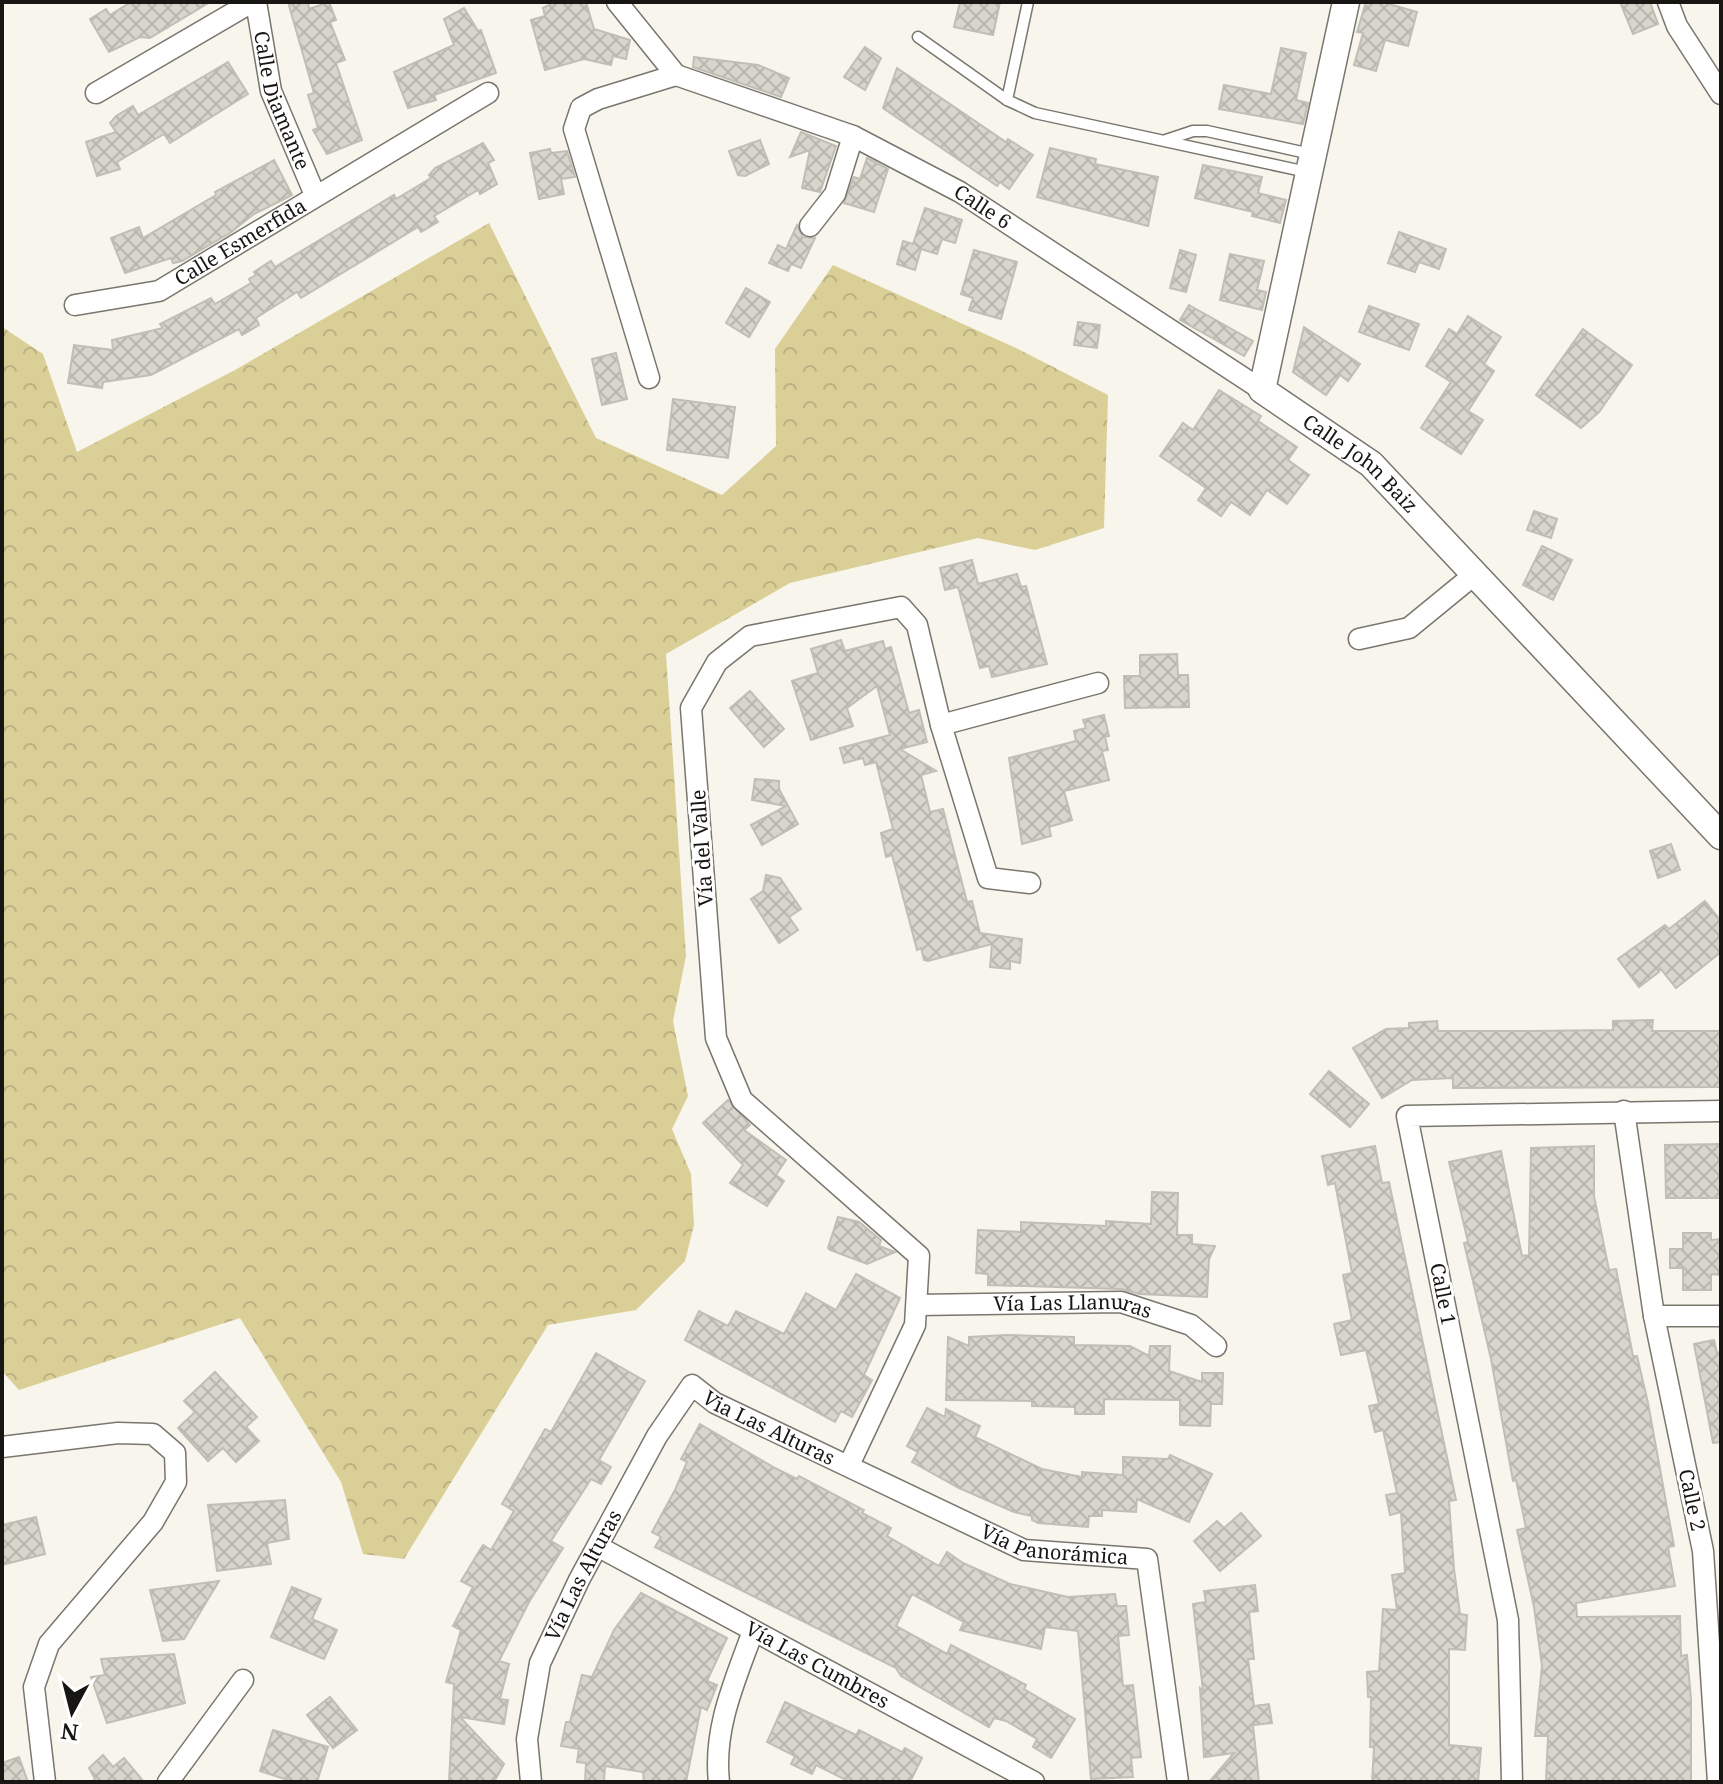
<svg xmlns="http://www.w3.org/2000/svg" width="1723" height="1784" font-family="'Noto Serif',serif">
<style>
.forest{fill:url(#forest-crowns)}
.building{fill:url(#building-cross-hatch);stroke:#c0beb5;stroke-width:2}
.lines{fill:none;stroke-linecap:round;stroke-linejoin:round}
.service-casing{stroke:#78766d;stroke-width:13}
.minor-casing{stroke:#78766d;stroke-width:23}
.tertiary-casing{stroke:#78766d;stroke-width:29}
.service{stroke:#fff;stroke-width:10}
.minor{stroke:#fff;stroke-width:20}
.tertiary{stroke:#fff;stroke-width:26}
.labels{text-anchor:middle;stroke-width:6;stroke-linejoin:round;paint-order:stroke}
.street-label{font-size:20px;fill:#171613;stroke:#fff}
</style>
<defs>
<pattern id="forest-crowns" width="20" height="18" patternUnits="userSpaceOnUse" patternTransform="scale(2)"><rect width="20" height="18" fill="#dbcf98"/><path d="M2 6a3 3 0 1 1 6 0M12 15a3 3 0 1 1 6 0" fill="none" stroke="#bbb182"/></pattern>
<pattern id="building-cross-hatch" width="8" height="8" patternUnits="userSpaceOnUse" patternTransform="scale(2)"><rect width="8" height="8" fill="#d7d5cc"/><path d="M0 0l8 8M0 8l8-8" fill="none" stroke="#b8b6ae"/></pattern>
</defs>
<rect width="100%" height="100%" fill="#f8f6ec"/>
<polygon class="forest" points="489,223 596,438 722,495 776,446 775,349 833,265 1016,348 1108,395 1104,528 1035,550 978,538 790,583 666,654 686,956 673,1021 688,1096 672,1129 691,1174 694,1225 685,1261 636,1310 548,1325 404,1559 363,1554 341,1482 240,1318 19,1390 2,1371 2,327 43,354 77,452 235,370"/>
<g class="building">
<polygon points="131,2 210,2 150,38 140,37 109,52 90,19 106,9 110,15"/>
<polygon points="288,2 308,2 309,9 329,2 336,20 330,22 345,60 336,63 362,140 327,154 313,130 318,128 308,95 314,93"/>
<polygon points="554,2 586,2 594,29 630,40 626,59 613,56 611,65 584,59 545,70 531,20 545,16 543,8"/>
<polygon points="960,2 1000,2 993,35 954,27"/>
<polygon points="1366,2 1382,2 1417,12 1408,46 1385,40 1376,71 1354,65 1363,33 1357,32"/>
<polygon points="1620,2 1650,2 1658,24 1633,34"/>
<polygon points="464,8 478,31 481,30 496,73 434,95 436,100 408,108 394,72 454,45 444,19"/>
<polygon points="865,47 881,58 865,90 844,77"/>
<polygon points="1281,48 1306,53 1296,100 1308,103 1303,124 1219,109 1224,85 1271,94"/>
<polygon points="694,57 758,65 789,78 781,97 693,67"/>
<polygon points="228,62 248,94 170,143 164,134 117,162 120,169 97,176 86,142 116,132 110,123 116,116 133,106 138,115"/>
<polygon points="897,68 1006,142 1008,139 1033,155 1009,189 1000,182 997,186 883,108"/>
<polygon points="801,132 836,146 820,192 802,188 810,150 790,157"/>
<polygon points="760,140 769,164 745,176 738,175 729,151"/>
<polygon points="483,143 494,160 488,163 497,184 480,194 478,190 434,216 438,222 421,232 418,227 301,298 297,292 256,318 259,325 242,335 239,329 151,375 103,382 102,388 68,383 74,345 113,350 112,340 163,328 160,324 211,298 215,304 251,283 249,279 256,275 254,272 271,261 275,267 394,195 396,199 431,178 429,175 435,168"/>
<polygon points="1050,148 1096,159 1095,164 1158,177 1148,226 1037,197"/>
<polygon points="550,149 551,153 567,151 575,177 561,179 564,194 539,199 530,153"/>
<polygon points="867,158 888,169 874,212 844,203 854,177 860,179"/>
<polygon points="274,160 292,195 254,214 230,233 182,261 173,263 171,258 125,273 111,238 139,227 143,238 216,195 215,192"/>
<polygon points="1203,165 1262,177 1258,193 1286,200 1280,223 1252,216 1253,212 1195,198"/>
<polygon points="925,208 962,220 955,243 942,239 937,254 921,249 915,270 897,264 903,241 913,244"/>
<polygon points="797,225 803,237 815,238 801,268 791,264 788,271 769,263 778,245 786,249"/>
<polygon points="1399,232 1446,249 1439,269 1419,262 1415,272 1388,263"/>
<polygon points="974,250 1017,262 1001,319 969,310 973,298 961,294"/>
<polygon points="1180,250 1196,255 1186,292 1170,288"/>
<polygon points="1230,254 1264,261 1257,290 1266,292 1262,310 1220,300"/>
<polygon points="746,288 770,302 749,337 726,323"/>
<polygon points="1189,305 1253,341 1244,356 1180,320"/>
<polygon points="1369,306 1419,324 1409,350 1359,332"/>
<polygon points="1468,316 1501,337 1484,364 1494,371 1468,411 1483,420 1461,454 1421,428 1451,382 1426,366 1449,329 1457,334"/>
<polygon points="1078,322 1100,325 1097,348 1074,345"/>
<polygon points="1304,327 1360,364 1348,381 1340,375 1326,395 1293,372"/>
<polygon points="1583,329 1632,365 1599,412 1581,428 1536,395"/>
<polygon points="616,353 627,399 602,405 592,359"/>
<polygon points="1219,390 1261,416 1258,421 1297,447 1288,460 1309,475 1287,504 1267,490 1250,515 1231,502 1221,516 1198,500 1206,488 1160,456 1183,423 1193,430"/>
<polygon points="673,399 735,407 728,458 667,450"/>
<polygon points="1534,511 1557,519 1551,538 1527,530"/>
<polygon points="1542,546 1572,560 1553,600 1523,585"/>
<polygon points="972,560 978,584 1017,574 1021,587 1026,586 1047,664 992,677 989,666 980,668 958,587 945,590 940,568"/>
<polygon points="841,640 845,651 883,641 885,649 891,647 909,713 919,710 927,742 900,749 936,771 921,775 930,812 943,809 967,902 972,901 980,933 1022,939 1020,963 1010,961 1010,969 990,967 992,944 928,961 924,960 921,948 917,950 892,855 886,857 881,833 893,829 876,762 865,765 863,758 844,763 840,748 890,735 877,686 847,708 853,726 811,740 792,681 818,673 811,649"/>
<polygon points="1177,654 1178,675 1188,675 1189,707 1125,708 1124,676 1140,676 1140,655"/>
<polygon points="750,691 784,729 764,747 730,708"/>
<polygon points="1104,715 1109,736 1105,737 1108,750 1102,751 1109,780 1064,791 1072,820 1049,827 1051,836 1022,844 1009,758 1076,741 1074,731 1086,728 1083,720"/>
<polygon points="755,779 779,781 779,789 798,824 762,845 751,825 786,806 752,800"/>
<polygon points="1671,844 1680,870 1658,878 1650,851"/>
<polygon points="766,875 780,878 801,909 789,917 798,930 779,943 751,899 763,891"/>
<polygon points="1705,901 1721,921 1721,952 1676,988 1660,968 1659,972 1639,987 1618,959 1665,925 1669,929"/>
<polygon points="1653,1020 1652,1031 1721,1031 1721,1087 1453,1088 1453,1078 1412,1080 1382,1098 1353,1048 1386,1029 1409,1028 1409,1023 1437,1021 1438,1031 1529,1031 1613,1030 1613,1021"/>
<polygon points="1329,1071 1369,1104 1350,1127 1310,1094"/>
<polygon points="728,1100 750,1125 744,1130 786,1160 776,1175 784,1181 767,1206 730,1183 743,1165 703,1123"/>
<polygon points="1721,1144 1721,1198 1666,1198 1665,1145"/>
<polygon points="1375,1146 1382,1183 1389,1182 1456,1500 1449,1501 1454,1569 1460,1614 1467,1615 1465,1650 1449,1649 1449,1745 1481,1748 1478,1782 1372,1782 1374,1747 1370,1747 1371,1697 1368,1697 1367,1672 1379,1671 1383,1609 1397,1610 1392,1575 1405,1573 1401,1512 1390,1515 1386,1495 1397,1493 1383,1430 1375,1432 1369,1406 1379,1404 1366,1350 1341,1355 1334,1324 1352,1320 1343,1275 1352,1273 1335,1183 1328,1185 1322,1156"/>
<polygon points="1594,1146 1594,1196 1609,1270 1616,1269 1633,1356 1637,1356 1648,1403 1674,1546 1668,1547 1675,1586 1576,1603 1577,1617 1680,1616 1681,1656 1687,1655 1691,1699 1691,1782 1546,1781 1548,1736 1535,1736 1542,1666 1534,1607 1517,1530 1526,1528 1516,1480 1513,1481 1491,1359 1464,1243 1468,1242 1449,1162 1501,1151 1522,1256 1529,1255 1531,1148"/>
<polygon points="1152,1192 1178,1193 1177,1235 1192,1235 1192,1244 1215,1246 1209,1259 1207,1297 1139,1294 1121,1289 988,1285 988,1274 976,1273 978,1230 1021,1232 1021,1222 1106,1226 1106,1221 1151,1224"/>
<polygon points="838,1217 859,1222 881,1240 879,1246 895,1252 867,1264 830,1250 828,1248"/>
<polygon points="1683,1233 1711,1233 1711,1240 1721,1239 1721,1275 1711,1274 1711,1290 1683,1290 1683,1268 1670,1268 1670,1249 1683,1249"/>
<polygon points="856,1274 900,1298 864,1375 872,1380 852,1417 841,1411 835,1422 685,1340 699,1311 728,1326 736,1311 784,1334 806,1293 836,1310"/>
<polygon points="1007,1335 1074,1337 1074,1345 1130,1346 1149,1356 1150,1346 1170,1346 1169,1371 1202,1382 1202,1373 1223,1373 1222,1404 1211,1404 1210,1426 1180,1425 1180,1400 1104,1399 1104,1414 1075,1414 1075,1407 1032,1406 1032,1401 946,1400 948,1337 969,1346 969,1337"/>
<polygon points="1714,1340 1717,1353 1721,1352 1721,1442 1713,1443 1694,1344"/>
<polygon points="596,1353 645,1381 599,1460 611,1467 601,1484 591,1479 551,1541 563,1548 529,1602 499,1661 509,1664 500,1699 508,1700 504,1724 460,1717 504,1764 494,1782 449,1782 454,1684 446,1682 461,1630 453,1626 473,1587 461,1581 483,1545 491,1550 514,1511 502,1504 545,1429 551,1432"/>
<polygon points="215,1372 257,1417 246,1427 259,1441 236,1462 223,1448 208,1461 178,1428 195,1412 184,1401"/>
<polygon points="927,1408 945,1417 946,1409 980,1426 975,1437 1042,1469 1082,1477 1082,1472 1123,1475 1123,1457 1168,1459 1170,1455 1212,1474 1189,1522 1137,1499 1136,1512 1102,1510 1102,1516 1089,1516 1088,1527 1038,1523 1032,1520 1032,1516 1014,1512 959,1488 912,1462 918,1452 907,1446"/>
<polygon points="700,1424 775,1468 797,1479 799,1476 864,1510 862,1513 891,1528 887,1536 939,1566 947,1552 963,1563 1010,1584 1068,1597 1115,1594 1117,1606 1126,1606 1129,1635 1118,1636 1123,1686 1133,1685 1141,1757 1131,1758 1133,1777 1091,1779 1078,1631 1045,1627 1041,1649 960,1630 964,1622 912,1594 896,1626 947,1654 951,1645 1026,1685 1024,1689 1075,1719 1051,1758 1033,1747 1037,1739 1006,1721 994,1718 989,1727 901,1676 896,1668 655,1547 661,1537 652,1532 675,1490 687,1462 681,1459"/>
<polygon points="285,1500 289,1539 267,1543 271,1564 217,1571 208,1505"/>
<polygon points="1241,1513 1261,1536 1220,1571 1194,1541 1217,1521 1224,1528"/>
<polygon points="36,1517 45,1554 2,1565 2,1525"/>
<polygon points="219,1581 184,1639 163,1641 150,1590"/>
<polygon points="1255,1585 1258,1611 1249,1612 1254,1659 1248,1659 1254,1706 1269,1704 1272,1723 1253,1725 1259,1782 1209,1782 1234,1753 1204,1757 1200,1688 1203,1691 1193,1604 1206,1602 1204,1591"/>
<polygon points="292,1587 321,1599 312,1619 337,1630 324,1659 271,1637"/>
<polygon points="641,1593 727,1638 707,1681 717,1685 707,1710 701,1707 686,1782 644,1782 643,1772 605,1766 604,1782 585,1782 586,1763 577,1762 579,1749 561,1746 566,1722 570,1722 582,1675 592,1677 614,1630"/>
<polygon points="174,1654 185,1703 107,1723 91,1677 105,1675 101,1659"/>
<polygon points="330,1697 357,1730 333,1748 307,1715"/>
<polygon points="785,1702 856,1735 859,1730 902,1752 905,1748 922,1758 910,1782 850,1782 816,1765 812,1774 791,1764 795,1756 767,1742"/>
<polygon points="273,1730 328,1747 317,1782 294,1782 260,1771"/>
<polygon points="103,1755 113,1767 124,1758 144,1782 91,1782 95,1779 89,1768"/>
<polygon points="19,1757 28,1782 2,1782 2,1763"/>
</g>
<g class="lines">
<defs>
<g id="service">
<polyline points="918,37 1007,100 1035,113 1307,172"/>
<polyline points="1007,100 1028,2"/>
<polyline points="1166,140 1193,131 1207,131 1311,154"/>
</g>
<g id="minor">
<path id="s1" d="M 256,2 L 271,91 L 315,195"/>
<polyline points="617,2 676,75"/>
<polyline points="1668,2 1677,26 1721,94"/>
<polyline points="96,93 252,2"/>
<polyline points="810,226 835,194 853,136"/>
<path id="s2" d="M 75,305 L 159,291 L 488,93"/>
<path id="s3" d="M 649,378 L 574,129 L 581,108 L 598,99 L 676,75 L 853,136 L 960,192 L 1262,390"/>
<polyline points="1359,639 1409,628 1475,574"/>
<polyline points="941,725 1098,683"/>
<polyline points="1624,1111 1654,1316"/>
<path id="s4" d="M 917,1305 L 1121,1302 L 1191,1325 L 1216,1346"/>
<polyline points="2,1447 118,1433 153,1434 175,1453 176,1482 153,1522 49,1644 34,1687 45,1782"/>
<polyline points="849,1465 915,1325 919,1256 742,1100 716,1038 691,708 717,662 750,636 901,607 917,625 941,725 988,878 1030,883"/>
<path id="s5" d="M 599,1547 L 1034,1782"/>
<polyline points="168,1782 243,1680"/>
<path id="s6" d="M 531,1782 L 527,1739 L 540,1663 L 579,1580 L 657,1436 L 692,1385 L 715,1403 L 1024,1550 L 1147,1559 L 1178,1782"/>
<path d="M 719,1782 C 713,1728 735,1681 753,1631"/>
<polyline points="1512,1782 1508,1620 1407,1116 1721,1111"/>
<polyline points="1718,1782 1703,1551 1654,1316 1721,1316"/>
</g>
<g id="tertiary">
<path id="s7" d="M 1346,2 L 1262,390 L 1371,464 L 1721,836"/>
</g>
</defs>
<use href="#service" class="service-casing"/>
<use href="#minor" class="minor-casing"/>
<use href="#tertiary" class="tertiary-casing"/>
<use href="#service" class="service"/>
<use href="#minor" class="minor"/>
<use href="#tertiary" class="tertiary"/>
</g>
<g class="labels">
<g class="street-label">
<text dy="7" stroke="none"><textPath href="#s1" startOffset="102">Calle Diamante</textPath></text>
<text dy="7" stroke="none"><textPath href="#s3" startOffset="718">Calle 6</textPath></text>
<text dy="7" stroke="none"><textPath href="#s2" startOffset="180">Calle Esmerfida</textPath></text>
<text dy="7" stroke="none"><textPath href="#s7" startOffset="520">Calle John Baiz</textPath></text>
<text transform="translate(702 848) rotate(-94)" y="7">Vía del Valle</text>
<text transform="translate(1443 1294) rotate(79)" y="7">Calle 1</text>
<text dy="7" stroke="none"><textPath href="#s4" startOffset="156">Vía Las Llanuras</textPath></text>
<text dy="7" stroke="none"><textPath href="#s6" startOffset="526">Via Las Alturas</textPath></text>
<text transform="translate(1692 1500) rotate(78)" y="7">Calle 2</text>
<text dy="7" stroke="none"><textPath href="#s6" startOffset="838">Vía Panorámica</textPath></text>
<text dy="7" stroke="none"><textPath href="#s6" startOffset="218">Vía Las Alturas</textPath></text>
<text dy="7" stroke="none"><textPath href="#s5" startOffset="248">Vía Las Cumbres</textPath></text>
</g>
</g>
<rect width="1723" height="1784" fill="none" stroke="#171613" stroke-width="8"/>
<g transform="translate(72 1712) rotate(187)" stroke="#ffffff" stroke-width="6" paint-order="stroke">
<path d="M0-6L14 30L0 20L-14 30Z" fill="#171613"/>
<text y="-12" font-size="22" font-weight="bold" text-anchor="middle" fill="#171613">N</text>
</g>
</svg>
